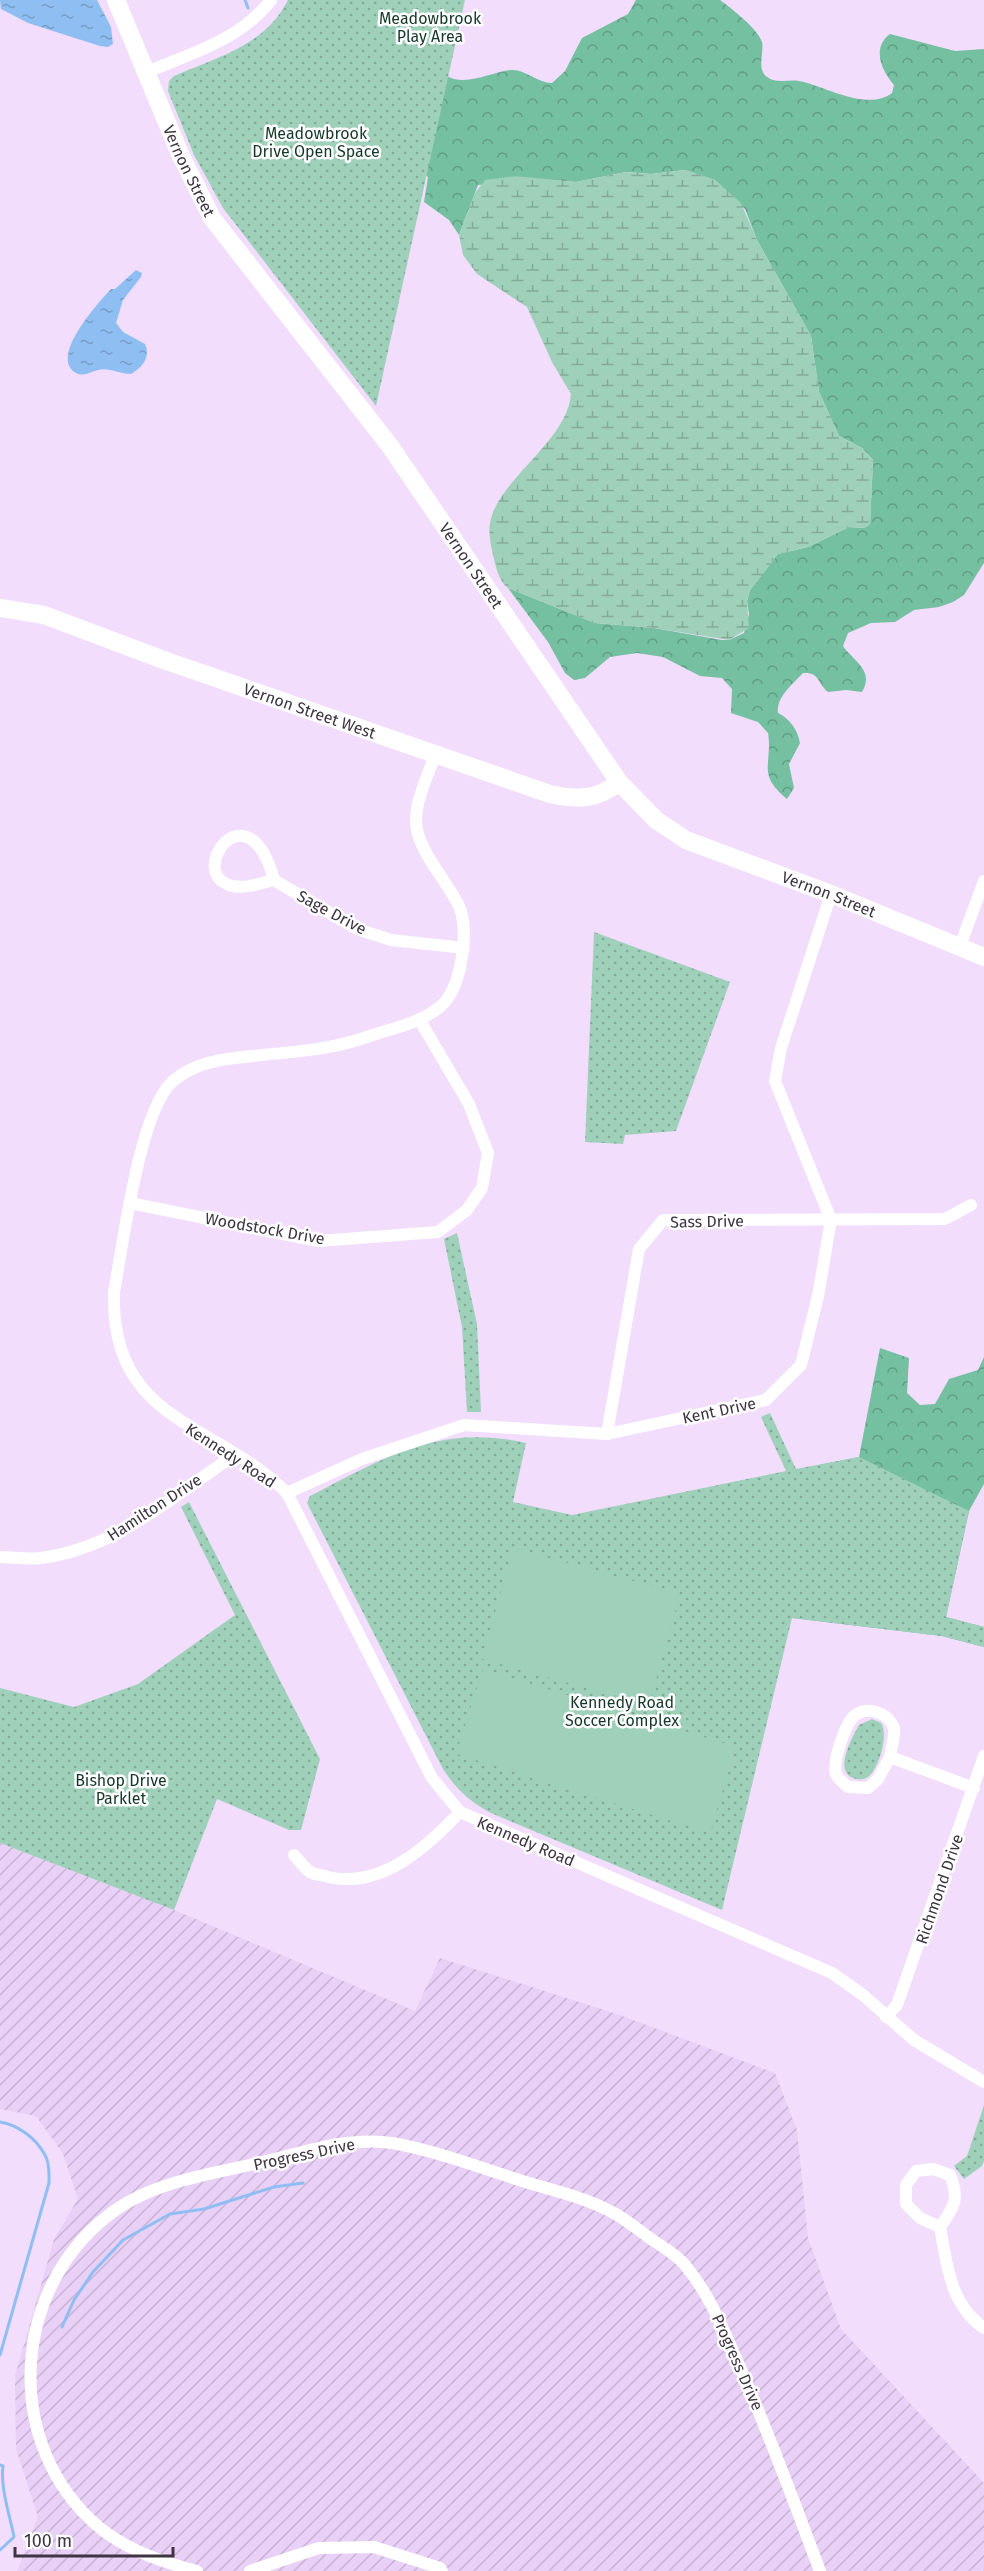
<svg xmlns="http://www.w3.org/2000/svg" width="984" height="2571" font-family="'Fira Sans',sans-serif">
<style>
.industrial{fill:url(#industrial-furrows)}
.forest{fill:url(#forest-crowns)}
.wetland{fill:url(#wetland-marsh)}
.park{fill:url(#park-dots)}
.pitch{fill:#9fd1ba}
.water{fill:url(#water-ripples)}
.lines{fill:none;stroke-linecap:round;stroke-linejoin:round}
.stream{stroke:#8fbff2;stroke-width:3}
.street{stroke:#fff;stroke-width:12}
.secondary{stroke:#fff;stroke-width:18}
.labels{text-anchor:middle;stroke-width:5;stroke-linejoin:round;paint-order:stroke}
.park-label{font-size:16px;fill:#16382a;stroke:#fff}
.street-label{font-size:16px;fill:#3d3541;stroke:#fff}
</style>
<defs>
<pattern id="industrial-furrows" width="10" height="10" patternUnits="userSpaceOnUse" patternTransform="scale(1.5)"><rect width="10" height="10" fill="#e9d0f6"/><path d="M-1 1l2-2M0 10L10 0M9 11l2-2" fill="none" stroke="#c9b3d4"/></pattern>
<pattern id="forest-crowns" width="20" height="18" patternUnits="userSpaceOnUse" patternTransform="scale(1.5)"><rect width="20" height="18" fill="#75c0a0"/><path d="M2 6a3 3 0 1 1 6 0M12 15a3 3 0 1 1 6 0" fill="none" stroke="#619d84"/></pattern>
<pattern id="wetland-marsh" width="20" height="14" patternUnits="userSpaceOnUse" patternTransform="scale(1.5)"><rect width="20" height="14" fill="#9fd1ba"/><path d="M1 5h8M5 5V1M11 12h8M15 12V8" fill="none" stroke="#83aa99"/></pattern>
<pattern id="park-dots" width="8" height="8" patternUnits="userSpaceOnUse" patternTransform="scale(1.5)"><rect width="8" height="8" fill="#9fd1ba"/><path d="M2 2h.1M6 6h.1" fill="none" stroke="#83aa99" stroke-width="1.8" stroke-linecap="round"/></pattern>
<pattern id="water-ripples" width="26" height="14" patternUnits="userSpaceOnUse" patternTransform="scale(1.5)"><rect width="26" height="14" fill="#8fbff2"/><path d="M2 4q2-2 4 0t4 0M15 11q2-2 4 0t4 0" fill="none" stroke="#769cc6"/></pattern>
</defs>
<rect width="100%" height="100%" fill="#f2ddfd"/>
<polygon class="industrial" points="0,1843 174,1910 415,2011 440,1958 617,2014 775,2073 797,2130 808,2238 841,2329 984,2483 984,2571 17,2571 38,2517 16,2449 15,2376 54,2239 78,2199 63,2154 36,2116 0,2109"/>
<g class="forest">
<path d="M 636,0 L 720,0 C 731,8 758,29 762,42 C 764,52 758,65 764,74 C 773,85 787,79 799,81 C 825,86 867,112 892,93 L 894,85 C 882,71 871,48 890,34 L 955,51 L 984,49 L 984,563 L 964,595 L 953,602 L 939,607 L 914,610 L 895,622 L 871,623 L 848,633 L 843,646 C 853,661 875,670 862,692 L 846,690 L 828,692 C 817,683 820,672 803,673 C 793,684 776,697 778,713 C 789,718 798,730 800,743 L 789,764 L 794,788 L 787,799 C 756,774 773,764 768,733 L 758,722 L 731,713 L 732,689 L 722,678 L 700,676 L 663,657 L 637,653 L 610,657 L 585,678 L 574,680 L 565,673 L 548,642 L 508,588 L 595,623 L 654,628 L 722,640 L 729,640 L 744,633 L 749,614 L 747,601 L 750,590 L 778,554 L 808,547 L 849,527 L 864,528 L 870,524 L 873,460 L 862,448 L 839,436 L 819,392 L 811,336 L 757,240 L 745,209 L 715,180 L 685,170 L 651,174 L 626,172 L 576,182 L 540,179 L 478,185 L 459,235 L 449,220 L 424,202 L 428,177 L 294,63 L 445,75 C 465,88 491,72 511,70 C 525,69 538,83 552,83 L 565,71 L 582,38 L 628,14 Z"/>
<polygon points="880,1348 909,1358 907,1393 920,1405 935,1404 949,1379 978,1370 984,1357 984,1484 969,1511 946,1617 984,1627 984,1647 942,1636 792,1618 725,1484 859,1457"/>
</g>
<path class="wetland" d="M 685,170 L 715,180 L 741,203 L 757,240 L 811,336 L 819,392 L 839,436 L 862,448 L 873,460 L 870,524 L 864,528 L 849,527 L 808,547 L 778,554 L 750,590 L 747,601 L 749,628 L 729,640 L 654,628 L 595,623 L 508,588 C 498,580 496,567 493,555 C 491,545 488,533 490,523 C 497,480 567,442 571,394 L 552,362 L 527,307 L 477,274 L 463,255 L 459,235 L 475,193 L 485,180 L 516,176 L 576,182 L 626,172 L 651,174 Z"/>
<g class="park">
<path d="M 288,0 L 465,0 L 376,406 L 223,208 L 194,155 L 168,91 L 169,81 L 174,76 C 217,57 265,46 288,0 Z"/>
<polygon points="594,932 730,982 676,1131 625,1135 623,1144 585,1142"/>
<polygon points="457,1233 477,1324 481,1412 467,1412 462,1327 444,1239"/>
<path d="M 770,1413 L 796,1469 L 859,1457 L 969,1511 L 946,1617 L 984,1627 L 984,1647 L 942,1636 L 792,1618 L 722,1910 L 491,1813 C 470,1802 456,1789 443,1769 L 307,1503 L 310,1496 C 384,1458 439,1423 526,1443 L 513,1502 L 572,1515 L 786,1471 L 761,1417 Z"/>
<polygon points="189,1502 320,1759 301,1830 289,1830 217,1799 174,1910 0,1843 0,1688 74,1707 138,1684 235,1615 181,1507"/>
<path d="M 872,1719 L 881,1723 C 889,1734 879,1768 869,1776 C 866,1779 861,1780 856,1779 C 832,1773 852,1738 859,1725 Z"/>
<polygon points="984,2105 984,2161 982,2166 964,2179 954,2166 967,2156"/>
</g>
<g class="pitch">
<polygon points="513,1548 680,1594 649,1705 482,1659"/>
<polygon points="483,1669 736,1747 710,1833 456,1754"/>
</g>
<g class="water">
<polygon points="0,0 97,0 111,27 113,44 108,47 100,46 28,23 1,9"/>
<path d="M 136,270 L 142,273 L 141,277 L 123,300 L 116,323 L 123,332 L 145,344 C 151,357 142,368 131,374 C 120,374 108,367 98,370 C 90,372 84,377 76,373 C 48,357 100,301 111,289 L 115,289 Z"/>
</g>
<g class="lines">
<g class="stream">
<polyline points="245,0 248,8"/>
<path d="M 0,2122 C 18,2125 36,2138 45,2155 C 50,2163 49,2175 49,2183 L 0,2355"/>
<polyline points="62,2327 74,2300 93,2272 123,2240 170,2214 204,2209 274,2187 303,2183"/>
<path d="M 0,2465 L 3,2466 C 0,2487 10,2516 14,2537 L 0,2550"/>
</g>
<g class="street">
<path d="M 147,72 C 192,53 240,40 271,0"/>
<path d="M 435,755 C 427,779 409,811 419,837 C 427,861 447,882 458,904 C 470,927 462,984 444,1003 C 426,1022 393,1028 370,1036 C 323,1053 276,1052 227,1059 C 207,1062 185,1069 170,1084 C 139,1117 123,1244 114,1292 C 110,1423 215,1421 287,1493 L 432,1778 L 460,1812 L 832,1973 L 863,1995 L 914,2040 L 984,2082"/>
<path d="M 274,880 C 248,782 183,876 233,886 C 247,889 261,883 274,880 L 357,929 L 391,940 L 464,948"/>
<polyline points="960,946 984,881"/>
<polyline points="130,1203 318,1241 438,1232 467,1210 482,1188 488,1153 469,1104 419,1019"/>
<polyline points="607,1434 639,1249 663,1220 945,1219 971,1205"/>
<polyline points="287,1493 362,1459 464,1425 607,1434 766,1400 801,1365 818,1296 831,1220 775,1081 781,1048 831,894"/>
<path d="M 0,1557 C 13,1557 28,1560 41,1558 C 112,1549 166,1502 223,1463 L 231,1452"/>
<path d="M 890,1757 L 878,1779 L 868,1788 L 848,1787 C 844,1783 838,1779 836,1774 C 832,1762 845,1726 853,1717 C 866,1704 890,1713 894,1729 C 895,1737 891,1748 890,1757 L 974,1788"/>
<path d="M 294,1855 C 299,1860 304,1868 310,1872 C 315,1875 323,1875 328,1877 C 381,1889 426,1848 460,1812"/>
<polyline points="886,2017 897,2005 984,1756"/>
<path d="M 940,2227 L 920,2218 L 906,2204 L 906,2185 L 916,2171 L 933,2169 L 950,2175 C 960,2199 954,2207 940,2227 C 947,2265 950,2305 984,2328"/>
<path d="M 197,2571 C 162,2562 129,2551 100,2528 C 0,2445 10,2283 117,2209 C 158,2181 212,2174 259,2163 C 302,2153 348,2136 392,2143 C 429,2149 480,2167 516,2179 C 546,2189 582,2196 610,2211 C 625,2218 638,2230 651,2239 C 663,2247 676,2254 685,2265 C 710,2295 723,2329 739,2365 C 769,2433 794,2502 820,2571"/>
<polyline points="250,2571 319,2548 374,2547 440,2568 442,2571"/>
</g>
<g class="secondary">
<path id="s1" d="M 116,0 L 180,154 L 212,218 L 390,446 L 619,782 L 656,820 L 686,840 L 831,894 L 984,957"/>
<path id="s2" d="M 0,608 L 44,615 L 161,659 L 550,794 C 576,800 598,800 619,782"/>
</g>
</g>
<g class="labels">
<g class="park-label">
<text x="430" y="24">Meadowbrook<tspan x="430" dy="18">Play Area</tspan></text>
<text x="316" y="139">Meadowbrook<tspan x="316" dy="18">Drive Open Space</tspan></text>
<text x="622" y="1708">Kennedy Road<tspan x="622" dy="18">Soccer Complex</tspan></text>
<text x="121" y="1786">Bishop Drive<tspan x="121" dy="18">Parklet</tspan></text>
</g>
<g class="street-label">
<text dy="6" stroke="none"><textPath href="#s1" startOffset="186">Vernon Street</textPath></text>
<text dy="6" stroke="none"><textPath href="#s1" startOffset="672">Vernon Street</textPath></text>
<text dy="6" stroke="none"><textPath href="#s2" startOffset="327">Vernon Street West</textPath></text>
<text dy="6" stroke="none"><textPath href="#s1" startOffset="1176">Vernon Street</textPath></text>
<text transform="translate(332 912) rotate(28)" y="6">Sage Drive</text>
<text transform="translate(707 1221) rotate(-1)" y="6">Sass Drive</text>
<text transform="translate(265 1228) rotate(10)" y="6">Woodstock Drive</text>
<text transform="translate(719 1410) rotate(-12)" y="6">Kent Drive</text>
<text transform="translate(231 1455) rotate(33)" y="6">Kennedy Road</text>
<text transform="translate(154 1507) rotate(-33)" y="6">Hamilton Drive</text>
<text transform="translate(526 1841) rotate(23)" y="6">Kennedy Road</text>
<text transform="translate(939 1889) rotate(-71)" y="6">Richmond Drive</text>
<text transform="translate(304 2154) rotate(-12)" y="6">Progress Drive</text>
<text transform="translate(738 2362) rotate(66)" y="6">Progress Drive</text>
</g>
</g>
<path d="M15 2547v9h158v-9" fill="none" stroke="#3d3541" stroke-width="3"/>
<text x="24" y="2547" font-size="18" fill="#3d3541" stroke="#ffffff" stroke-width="4.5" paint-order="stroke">100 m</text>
</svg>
